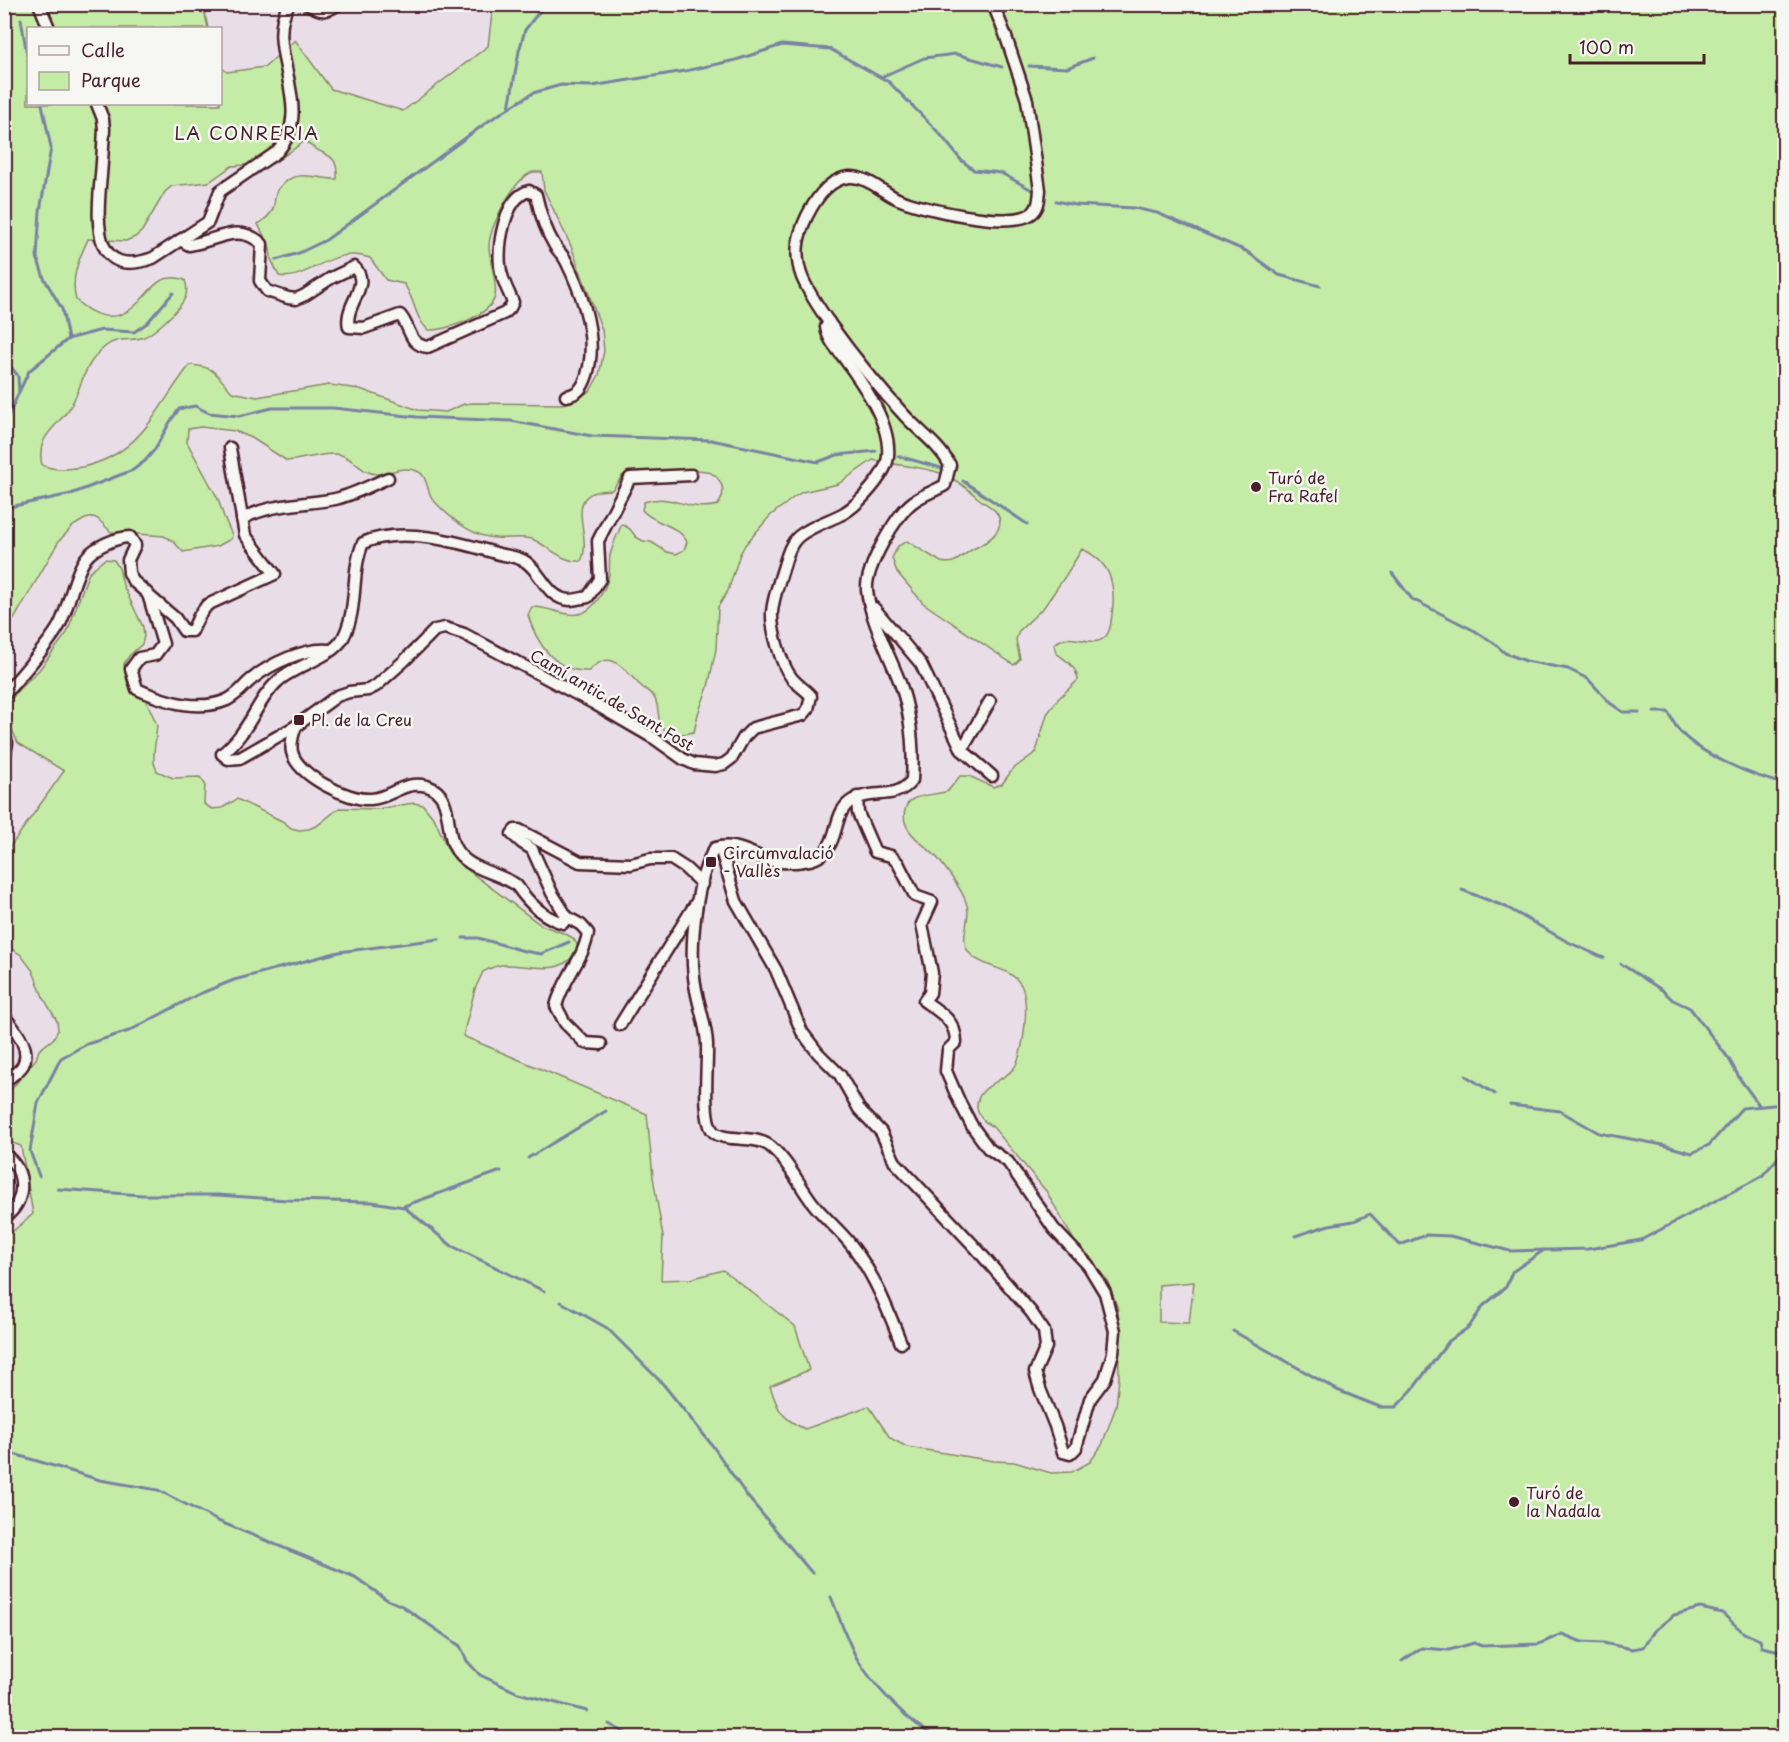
<svg xmlns="http://www.w3.org/2000/svg" width="1789" height="1742" font-family="'Playpen Sans',sans-serif">
<style>
.green{fill:#c5eca6;stroke:#888668;stroke-width:1.5;fill-rule:evenodd}
.lines{fill:none;stroke-linecap:round;stroke-linejoin:round}
.stream{stroke:#7882a2;stroke-width:3}
.street-casing{stroke:#4a1f2b;stroke-width:15}
.street{stroke:#f6f6f2;stroke-width:10}
.poi-dot{fill:#4a1f2b;stroke:#f6f6f2;stroke-width:2}
.labels{text-anchor:middle;stroke-width:5;stroke-linejoin:round;paint-order:stroke}
.poi-label{font-size:16px;fill:#4a1f2b;stroke:#f6f6f2;text-anchor:start}
.street-label{font-size:16px;fill:#4a1f2b;stroke:#f6f6f2}
.neighbourhood-label{font-size:18px;letter-spacing:1.5px;fill:#4a1f2b;stroke:#f6f6f2}
</style>
<rect width="100%" height="100%" fill="#e9dee8"/>
<filter id="ink" filterUnits="userSpaceOnUse"><feTurbulence type="fractalNoise" baseFrequency=".0167" numOctaves="2"/><feDisplacementMap in="SourceGraphic" scale="12" xChannelSelector="R" yChannelSelector="G"/><feConvolveMatrix kernelMatrix="1 2 1 2 8 2 1 2 1" color-interpolation-filters="sRGB"/></filter>
<g filter="url(#ink)">
<path class="green" d="M 11,5 L 203,5 L 208,28 L 28,28 L 28,104 L 220,104 L 221,67 L 227,72 L 265,67 L 295,40 L 331,89 L 403,111 L 488,46 L 493,5 L 1784,5 L 1784,1737 L 5,1737 L 5,1238 L 33,1214 L 21,1146 L 5,1140 L 5,1097 L 36,1059 L 39,1050 L 53,1039 L 58,1030 L 57,1021 L 43,997 L 33,971 L 21,955 L 5,944 L 5,854 L 64,771 L 18,743 L 7,718 L 7,705 L 19,689 L 39,670 L 67,633 L 86,580 L 90,571 L 105,559 L 114,560 L 119,568 L 123,585 L 143,627 L 144,636 L 142,644 L 129,656 L 124,664 L 127,682 L 132,689 L 146,700 L 157,725 L 154,753 L 154,763 L 157,771 L 173,778 L 200,777 L 205,784 L 204,804 L 212,809 L 222,808 L 237,799 L 284,822 L 291,828 L 299,830 L 309,829 L 318,825 L 339,808 L 377,809 L 414,803 L 423,805 L 435,820 L 449,852 L 461,865 L 541,925 L 566,934 L 573,938 L 578,946 C 565,981 528,963 501,965 C 494,966 489,969 483,972 L 475,989 L 463,1036 L 647,1114 L 653,1177 L 663,1237 L 661,1280 L 690,1279 L 723,1270 L 795,1326 L 809,1370 L 770,1386 C 778,1411 781,1418 805,1429 L 869,1406 L 890,1438 L 907,1447 L 994,1461 L 1014,1462 L 1051,1473 L 1072,1472 L 1090,1462 L 1102,1445 L 1116,1406 L 1119,1378 L 1118,1309 L 1107,1280 L 1075,1242 L 1046,1191 L 993,1127 C 985,1123 978,1117 977,1107 C 976,1084 1008,1081 1016,1065 C 1024,1047 1030,1002 1021,985 C 1010,966 985,969 971,955 C 956,940 973,920 966,902 C 963,892 946,869 939,860 C 927,845 899,832 905,810 C 906,806 909,801 913,799 C 923,794 937,795 948,791 L 960,776 L 969,776 L 993,787 L 1002,784 L 1013,769 L 1036,752 L 1047,714 L 1058,699 L 1078,680 C 1076,666 1067,661 1056,653 L 1054,644 C 1074,629 1092,651 1106,636 C 1111,630 1111,622 1112,614 C 1116,585 1111,562 1082,549 L 1066,575 L 1044,607 L 1019,631 L 1016,640 L 1020,659 L 1014,665 L 923,603 L 897,572 L 892,558 L 898,546 L 907,541 L 941,562 C 956,566 962,555 973,549 C 986,543 1009,529 996,512 C 991,506 984,503 978,498 C 967,488 955,478 940,473 C 918,465 896,466 873,460 L 838,484 L 802,492 L 793,498 L 770,516 L 745,545 L 740,554 L 728,591 L 718,607 L 716,649 L 708,687 L 698,714 L 694,732 C 685,734 674,736 666,731 C 655,724 661,707 654,697 C 650,692 644,689 640,685 C 624,670 611,646 589,671 C 556,673 536,643 528,615 L 532,607 C 548,606 563,617 579,614 C 594,611 607,588 609,574 C 610,568 609,561 610,555 C 613,544 617,534 622,524 L 630,529 L 636,537 L 643,541 L 651,542 L 667,552 L 676,554 L 684,550 L 687,542 C 677,523 655,525 642,510 L 644,502 C 673,492 686,513 718,505 C 730,487 717,470 697,470 L 623,475 L 612,490 C 557,490 595,535 581,561 C 562,563 549,546 532,539 C 522,536 507,539 496,538 C 472,537 450,518 434,501 C 426,493 429,476 417,471 C 403,465 390,474 377,474 C 362,474 355,459 341,455 C 328,451 302,460 287,461 L 252,438 L 235,431 L 201,427 L 188,429 L 187,442 L 218,499 L 224,517 L 232,535 L 231,539 L 218,546 L 183,552 L 173,541 L 164,536 L 111,532 L 98,519 L 94,517 L 85,519 L 73,526 L 59,541 L 5,635 L 4,18 ZM 305,141 C 321,158 339,149 337,179 C 324,180 312,174 299,176 C 289,177 276,187 275,197 C 274,202 275,206 272,211 C 269,216 263,221 258,224 L 270,248 L 271,259 L 279,276 C 308,282 331,244 370,258 L 386,280 L 404,284 C 415,299 414,317 428,330 C 445,331 491,316 495,296 C 498,284 489,260 489,246 C 489,227 514,178 533,172 C 534,172 541,172 542,172 L 544,190 L 571,246 L 602,330 L 604,351 L 599,375 L 590,391 L 571,402 L 562,404 L 473,403 L 464,404 L 446,412 L 418,410 L 360,389 L 329,385 L 257,397 L 232,392 C 215,374 217,367 190,365 C 156,407 143,454 82,467 C 69,469 55,471 42,465 C 35,435 59,426 71,406 C 84,382 82,366 106,346 C 117,337 128,341 141,338 C 153,335 180,309 185,298 C 188,291 187,286 185,280 C 155,270 150,296 131,309 C 112,323 91,315 76,300 C 70,278 79,259 88,239 L 126,241 L 135,237 L 142,231 L 165,192 L 172,186 L 209,182 L 232,166 L 274,163 ZM 1194,1282 L 1189,1323 L 1159,1322 L 1159,1285 Z"/>
<g class="lines">
<g class="stream">
<polyline points="21,19 28,61"/>
<polyline points="1029,66 1067,68 1093,58"/>
<polyline points="881,77 924,58 956,54 1002,67"/>
<polyline points="509,108 519,51 525,30 545,4"/>
<polyline points="1056,201 1075,205 1134,208 1157,213 1246,251 1279,275 1320,286"/>
<polyline points="276,260 299,253 326,240 490,120 533,93 561,85 592,86 685,71 736,60 782,45 830,49 889,82 940,134 961,160 974,170 1001,173 1032,190"/>
<polyline points="68,339 102,330 134,332 147,323 173,293"/>
<polyline points="4,358 18,376 19,392 4,426"/>
<polyline points="19,392 29,371 68,339 62,309 44,278 37,257 40,211 51,148 42,104"/>
<polyline points="898,456 941,468"/>
<polyline points="963,481 1027,524"/>
<polyline points="4,510 14,506 71,494 133,470 145,461 155,449 170,422 179,409 195,406 209,413 239,416 272,408 333,408 417,417 511,421 592,436 711,440 818,462 837,455 876,451"/>
<polyline points="1392,573 1412,599 1475,631 1494,643 1505,653 1526,661 1568,669 1588,679 1610,703 1623,712 1639,712"/>
<path d="M 1654,712 L 1668,712 C 1671,717 1674,723 1677,728 C 1697,754 1753,776 1784,784"/>
<polyline points="1462,890 1506,907 1568,942 1604,958"/>
<polyline points="463,938 478,938 524,951 541,954 569,942"/>
<polyline points="1621,964 1662,990 1673,1000 1690,1008 1729,1059 1740,1079 1759,1105"/>
<polyline points="1466,1076 1495,1094"/>
<polyline points="1510,1105 1560,1111 1599,1133 1663,1145 1692,1153 1709,1145 1742,1108 1784,1104"/>
<polyline points="528,1158 606,1111"/>
<polyline points="39,1176 30,1151 38,1103 61,1058 87,1044 129,1031 199,994 234,980 339,952 439,939"/>
<polyline points="58,1189 142,1195 218,1195 287,1200 372,1202 404,1207 452,1246 544,1291"/>
<polyline points="404,1206 501,1171"/>
<polyline points="1295,1236 1329,1225 1354,1221 1370,1214 1400,1245 1426,1235 1450,1236 1510,1251 1588,1249 1641,1240 1762,1176 1784,1151"/>
<polyline points="561,1302 607,1328 663,1384 712,1445 747,1496 812,1573"/>
<polyline points="1233,1331 1337,1390 1380,1407 1396,1407 1412,1390 1449,1341 1469,1327 1483,1306 1506,1287 1512,1272 1544,1250"/>
<polyline points="4,1451 100,1480 158,1490 218,1521 355,1577 386,1599 402,1606 460,1646 467,1661 480,1675 518,1693 587,1711"/>
<path d="M 831,1597 C 839,1616 850,1650 861,1665 C 879,1691 910,1724 938,1738"/>
<polyline points="1402,1661 1421,1648 1449,1650 1474,1643 1482,1646 1539,1644 1562,1634 1582,1642 1603,1643 1632,1649 1643,1647 1654,1631 1674,1615 1700,1608 1722,1613 1744,1633 1760,1640 1762,1647 1784,1652"/>
<polyline points="609,1724 634,1738"/>
</g>
<defs>
<g id="street">
<polyline points="39,4 49,28"/>
<path d="M 307,4 C 322,12 325,13 339,4"/>
<path d="M 97,104 L 103,119 L 104,129 C 103,148 102,167 100,186 C 97,225 94,279 153,258 L 208,222 L 220,191 L 277,152 C 318,108 262,49 289,4"/>
<path d="M 180,240 L 189,245 C 217,241 238,222 262,244 L 260,281 L 267,291 L 288,298 L 296,299 L 305,295 L 331,278 L 354,267 C 373,285 343,305 349,327 L 364,328 L 400,315 C 411,327 408,345 428,347 L 505,313 L 510,308 L 513,302 C 508,291 501,278 500,266 C 498,244 504,198 529,191 L 536,195 C 540,213 545,230 555,246 C 558,251 563,255 566,261 C 583,295 598,338 587,375 C 583,387 579,394 566,396"/>
<path d="M 691,475 L 630,478 L 598,541 L 600,579 L 588,597 C 582,598 575,600 570,600 C 547,599 542,573 526,562 C 519,557 507,556 499,554 C 459,542 402,526 363,543 C 350,573 359,608 343,638 C 333,657 294,666 278,681 C 262,695 254,717 241,734 C 236,741 229,748 222,754 L 228,759 L 240,758 L 296,726 L 337,696 L 349,692 L 368,690 L 376,686 L 404,661 L 435,630 L 445,628 L 464,634 L 593,703 L 655,739 L 683,759 L 694,764 L 715,766 L 724,764 L 732,758 L 744,737 L 753,728 L 803,715 L 808,709 L 811,696 C 805,689 797,685 791,677 C 781,664 771,629 772,612 C 773,599 778,585 782,572 C 786,560 789,544 799,536 C 813,525 829,521 844,513 C 859,504 887,474 888,456 C 891,423 863,384 844,358 C 836,348 828,340 826,327 L 829,322"/>
<path d="M 242,519 C 271,503 303,505 335,499 C 353,495 371,485 388,478"/>
<polyline points="148,595 175,618 184,631 192,631 199,616 207,605 275,574 245,535 230,448"/>
<polyline points="874,608 921,664 962,750 992,776"/>
<path d="M 4,695 C 20,676 47,647 59,626 C 69,607 74,574 86,558 C 94,547 117,537 130,537 L 135,545 L 128,560 L 129,573 L 133,581 L 148,594 L 163,644 L 155,655 L 139,658 L 131,669 L 137,689 C 163,701 199,712 227,700 C 239,694 243,686 252,679 C 270,664 306,647 329,650"/>
<path d="M 296,726 C 293,734 290,743 292,752 C 297,775 348,801 371,799 C 391,798 403,780 427,786 C 453,794 445,826 454,846 C 465,869 494,871 515,884 C 518,886 520,891 523,894 C 534,908 546,918 563,923 L 567,917 L 552,893 L 532,849 L 522,843 L 512,834 L 515,830 L 519,830 L 580,862 L 631,864 L 650,859 L 671,859 L 685,868 L 702,884"/>
<polyline points="4,735 7,743 4,759"/>
<polyline points="962,750 990,701"/>
<path d="M 720,847 L 736,901 L 776,970 L 802,1032 L 818,1053 L 840,1075 L 859,1109 L 881,1132 L 895,1162 L 975,1247 L 1031,1312 L 1044,1331 L 1046,1347 L 1035,1372 L 1040,1389 L 1055,1426 L 1063,1452 L 1070,1454 L 1076,1448 L 1090,1399 L 1105,1379 L 1113,1353 L 1115,1331 L 1105,1293 L 1088,1265 L 1054,1229 L 1008,1162 L 988,1148 L 972,1126 L 959,1101 L 946,1071 L 948,1050 L 956,1042 C 956,1021 940,1012 924,1001 L 930,993 L 932,973 L 922,924 L 932,902 L 915,896 L 898,863 L 891,856 L 875,852 L 858,813 L 857,797"/>
<path d="M 567,917 L 581,925 L 588,933 C 584,959 563,979 556,1006 L 565,1023 L 585,1043 L 601,1044"/>
<path d="M 4,1016 C 14,1029 32,1047 23,1065 C 20,1071 10,1077 4,1082"/>
<polyline points="620,1025 696,903"/>
<path d="M 4,1154 C 27,1171 27,1201 4,1218"/>
<path d="M 901,1343 C 888,1310 874,1274 852,1246 C 840,1230 824,1218 812,1202 C 799,1185 788,1161 771,1147 C 754,1133 722,1144 712,1130 C 702,1115 708,1063 707,1044 C 706,1021 696,1000 694,977 C 690,943 696,878 715,848 C 737,842 753,856 773,861 C 780,863 788,862 796,862 C 804,861 811,861 818,857 C 841,844 831,812 853,800 C 872,789 897,801 912,780 C 914,746 911,712 899,680 C 888,652 870,619 867,590 C 865,569 896,514 913,502 C 922,495 935,491 945,485 L 950,465 C 939,445 920,432 905,416 C 878,387 853,356 830,324 C 820,309 809,294 802,277 C 794,255 797,237 807,216 C 815,200 829,179 849,177 C 867,176 882,192 898,199 C 922,209 1009,229 1031,214 C 1039,209 1039,199 1040,190 L 1027,100 L 1005,34 L 993,4"/>
</g>
</defs>
<use href="#street" class="street-casing"/>
<use href="#street" class="street"/>
</g>
</g>
<g class="poi-dot">
<circle cx="1256" cy="487" r="6"/>
<rect x="293" y="714" width="12" height="12" rx="3"/>
<rect x="705" y="856" width="12" height="12" rx="3"/>
<circle cx="1514" cy="1502" r="6"/>
</g>
<g class="labels">
<g class="poi-label">
<text x="1268" y="484">Turó de<tspan x="1268" dy="18">Fra Rafel</tspan></text>
<text x="311" y="726">Pl. de la Creu</text>
<text x="723" y="859">Circumvalació<tspan x="723" dy="18">- Vallès</tspan></text>
<text x="1526" y="1499">Turó de<tspan x="1526" dy="18">la Nadala</tspan></text>
</g>
<g class="street-label">
<text transform="translate(612 700) rotate(30)" y="6">Camí antic de Sant Fost</text>
</g>
<g class="neighbourhood-label">
<text x="247" y="140">LA CONRERIA</text>
</g>
</g>
<rect width="1789" height="1742" fill="none" stroke="#f6f6f2" stroke-width="24"/>
<rect x="12" y="12" width="1765" height="1718" fill="none" stroke="#4a1f2b" stroke-width="2" filter="url(#ink)"/>
<rect x="27" y="27" width="195" height="78" fill="#f6f6f2" stroke="#b1a0a2" stroke-width="1.5"/>
<rect x="39" y="46" width="30" height="9" fill="#f6f6f2" stroke="#b1a0a2" stroke-width="1.5"/>
<text x="81" y="57" font-size="18" fill="#4a1f2b">Calle</text>
<rect x="39" y="72" width="30" height="18" fill="#c5eca6" stroke="#b1a0a2" stroke-width="1.5"/>
<text x="81" y="87" font-size="18" fill="#4a1f2b">Parque</text>
<path d="M1570 54v9h134v-9" fill="none" stroke="#4a1f2b" stroke-width="3"/>
<text x="1579" y="54" font-size="18" fill="#4a1f2b" stroke="#f6f6f2" stroke-width="4.5" paint-order="stroke">100 m</text>
</svg>
